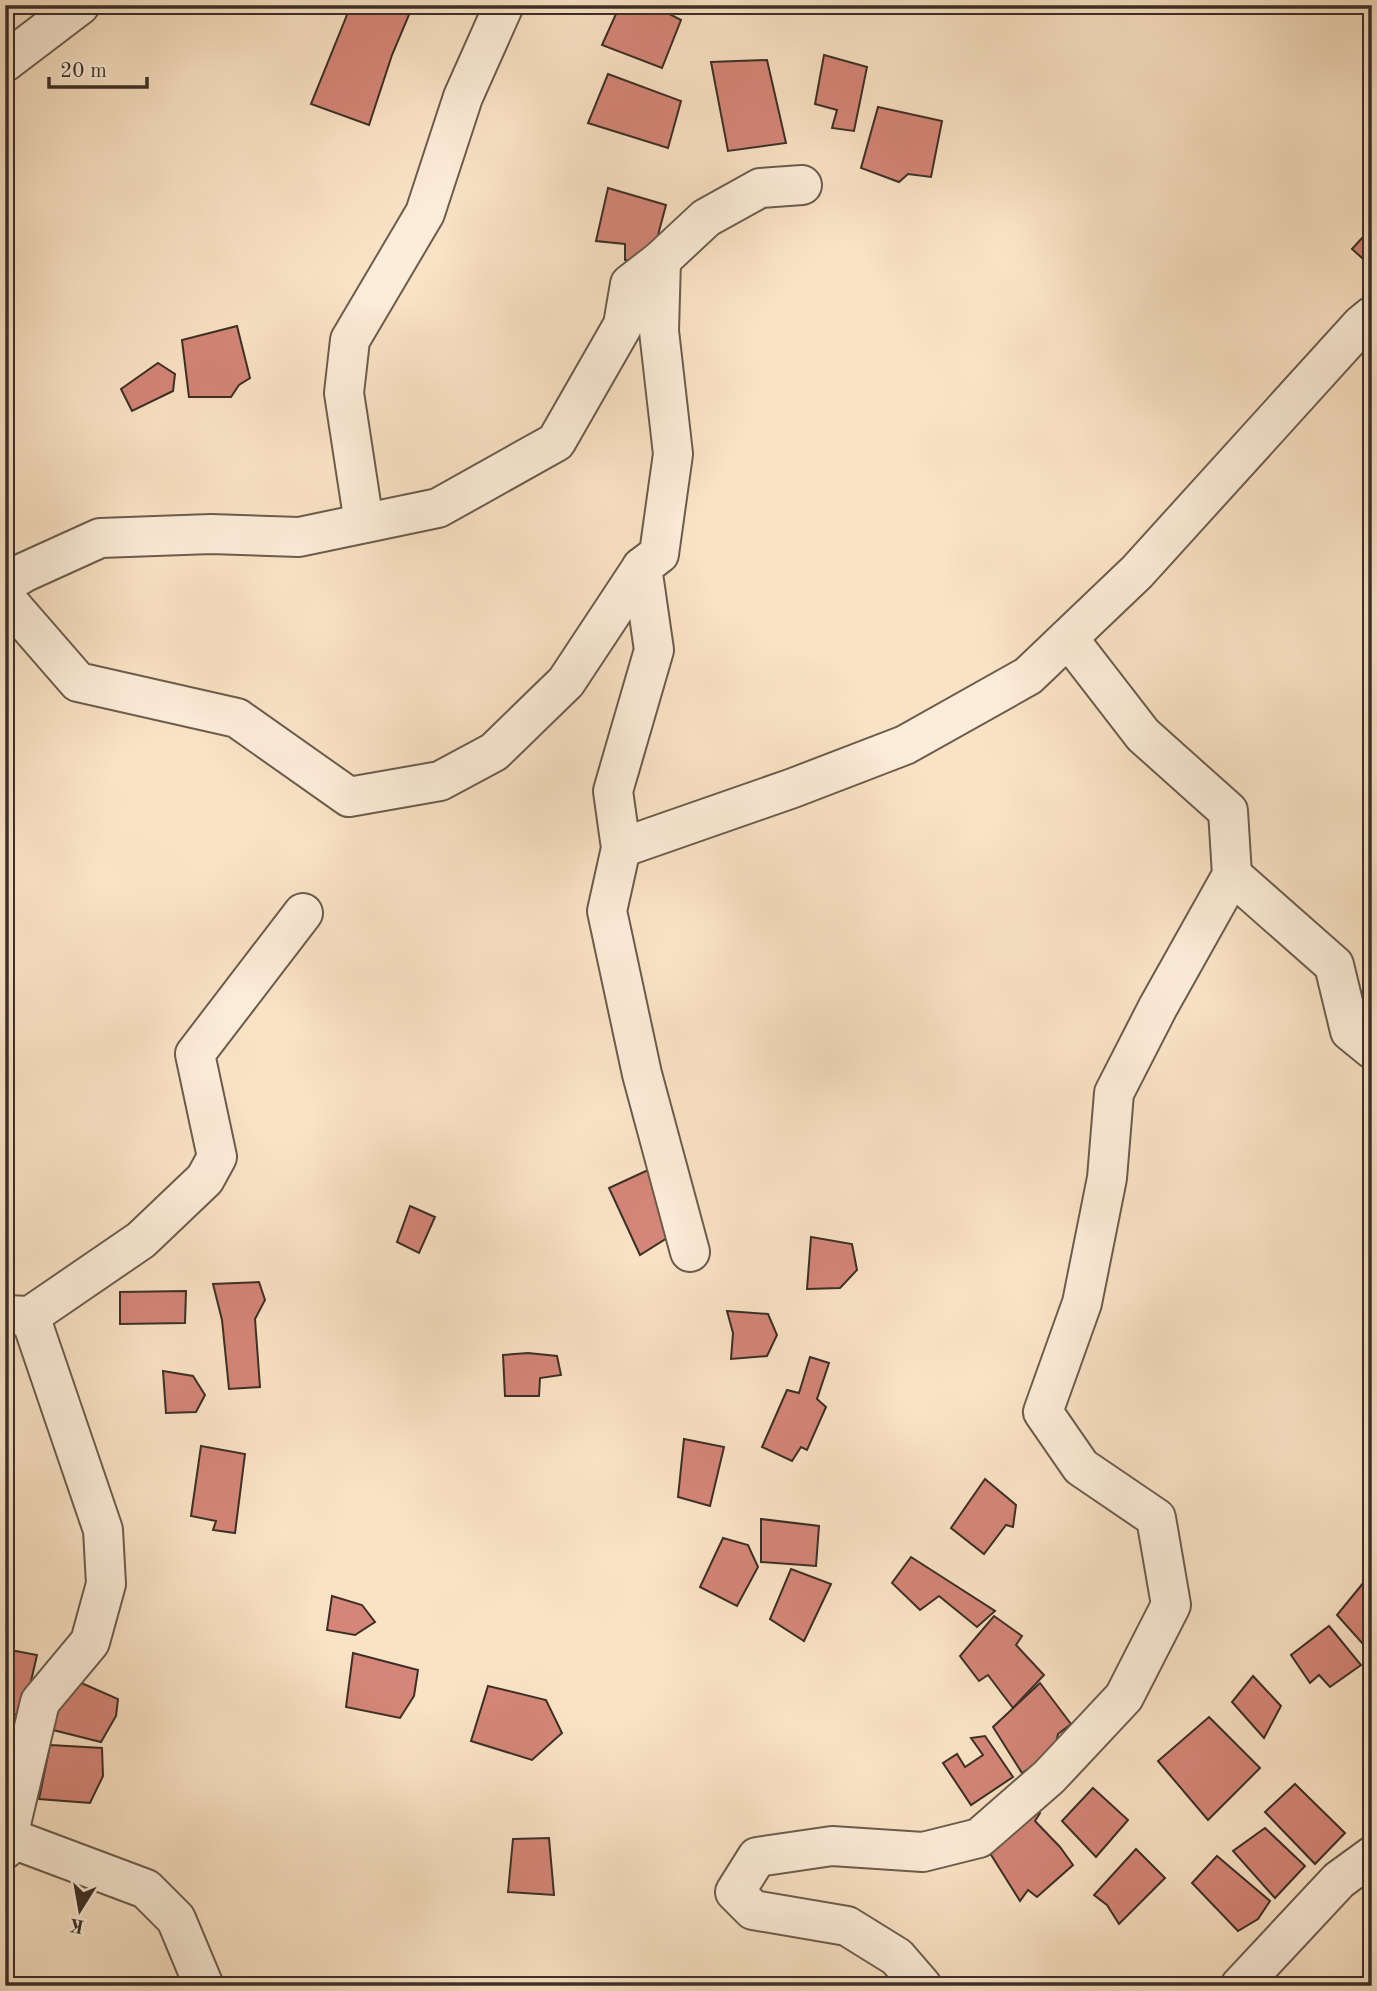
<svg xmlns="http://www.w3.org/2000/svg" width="1377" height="1991" font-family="'Old Standard TT',serif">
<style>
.building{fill:#d58678;stroke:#3b2f27;stroke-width:2}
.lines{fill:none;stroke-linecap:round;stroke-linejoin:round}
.street-casing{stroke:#6b5c4e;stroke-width:42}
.street{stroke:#fcedd9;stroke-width:38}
</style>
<rect width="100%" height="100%" fill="#fae3c5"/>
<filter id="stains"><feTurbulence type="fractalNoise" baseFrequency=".00286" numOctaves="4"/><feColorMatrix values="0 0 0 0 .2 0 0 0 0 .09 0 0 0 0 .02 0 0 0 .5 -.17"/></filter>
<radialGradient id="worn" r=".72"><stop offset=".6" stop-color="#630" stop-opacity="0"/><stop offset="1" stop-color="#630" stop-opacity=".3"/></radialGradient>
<g class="building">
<polygon points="351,5 401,5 411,10 392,55 369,125 311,104"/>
<polygon points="620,5 652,5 681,20 662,68 602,45"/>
<polygon points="824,55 867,67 854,131 832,128 837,110 815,104"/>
<polygon points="767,60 786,143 728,151 711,62"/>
<polygon points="608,74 681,101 668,148 588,123"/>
<polygon points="878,107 942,121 931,177 908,174 899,182 861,168"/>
<polygon points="608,188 666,205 650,265 625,260 625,244 596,241"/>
<polygon points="1372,227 1372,267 1352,249"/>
<polygon points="237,326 250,378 239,385 231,397 189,397 182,340"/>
<polygon points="158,363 175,374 173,391 132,411 121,389"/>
<polygon points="659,1165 675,1233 640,1255 609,1188"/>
<polygon points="410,1206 435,1217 419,1253 397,1242"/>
<polygon points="811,1237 852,1244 857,1270 840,1288 807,1289"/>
<polygon points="259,1282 265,1300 255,1319 260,1387 229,1389 222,1320 213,1284"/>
<polygon points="186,1291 185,1323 120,1324 120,1292"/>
<polygon points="727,1311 768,1314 777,1335 767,1356 731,1359 733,1333"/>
<polygon points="528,1353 557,1356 561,1375 540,1378 539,1396 505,1396 503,1355"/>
<polygon points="810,1357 829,1363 817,1399 826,1407 807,1450 801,1447 792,1461 762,1447 787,1390 799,1393"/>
<polygon points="163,1371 193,1376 205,1395 196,1412 166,1413"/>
<polygon points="684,1439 724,1447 710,1506 678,1497"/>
<polygon points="201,1446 245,1454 235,1533 213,1530 216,1521 191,1516"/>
<polygon points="985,1479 1016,1505 1013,1527 1006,1525 984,1554 951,1528"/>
<polygon points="761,1519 819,1526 816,1566 761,1562"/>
<polygon points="723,1538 748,1545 758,1567 737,1606 700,1587"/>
<polygon points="911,1557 995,1611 977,1627 939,1596 920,1610 892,1583"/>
<polygon points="791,1569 831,1584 804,1641 770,1619"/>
<polygon points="1364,1582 1372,1588 1371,1653 1337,1615"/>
<polygon points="332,1596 362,1605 375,1622 355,1635 327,1630"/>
<polygon points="994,1616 1022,1636 1016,1645 1044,1675 1013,1708 988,1675 979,1681 960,1656"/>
<polygon points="1329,1626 1361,1665 1330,1687 1319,1675 1310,1683 1291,1655"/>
<polygon points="5,1649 37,1655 23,1716 5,1712"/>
<polygon points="353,1653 418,1670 414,1696 400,1718 346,1707"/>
<polygon points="1253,1676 1281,1706 1264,1738 1232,1702"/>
<polygon points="70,1678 118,1699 116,1716 101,1742 49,1729"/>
<polygon points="1040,1683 1071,1724 1058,1734 1054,1752 1022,1773 993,1727"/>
<polygon points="488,1686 546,1700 562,1733 532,1760 471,1741"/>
<polygon points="1209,1717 1260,1768 1208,1820 1158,1761"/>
<polygon points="985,1736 1013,1777 971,1805 943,1763 957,1754 965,1767 983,1755 971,1738"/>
<polygon points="50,1745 102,1748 103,1776 90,1803 39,1799"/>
<polygon points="1295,1784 1345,1833 1315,1864 1265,1812"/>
<polygon points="1093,1788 1128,1820 1096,1857 1062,1821"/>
<polygon points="1031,1802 1040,1813 1035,1821 1060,1847 1073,1865 1037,1897 1028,1890 1020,1901 983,1842"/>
<polygon points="1265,1828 1305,1866 1275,1898 1233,1851"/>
<polygon points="549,1838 554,1895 508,1892 513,1839"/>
<polygon points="1136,1849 1165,1878 1119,1924 1107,1905 1094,1895"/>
<polygon points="1217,1856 1270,1901 1258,1919 1238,1931 1192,1883"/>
</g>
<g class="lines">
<defs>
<g id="street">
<polyline points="5,62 80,5"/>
<polyline points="661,260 706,218 760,188 802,185"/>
<polyline points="364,523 344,393 350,340 425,213 463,97 504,5"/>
<polyline points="5,584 25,572 100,538 211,534 299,537 438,508 556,442 623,325 630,284 661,260 659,331 673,454 659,554 642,567 654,650 613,791 621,848 607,911 642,1074 690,1252"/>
<polyline points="5,598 78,682 237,718 349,797 440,781 494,752 566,682 642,567"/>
<polyline points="621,848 793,788 905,745 1028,676 1137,572 1361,325 1372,316"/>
<polyline points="1232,875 1334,965 1350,1031 1372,1049"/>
<polyline points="5,1315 30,1316 141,1240 205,1179 217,1157 195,1054 303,913"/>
<polyline points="10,1838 146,1889 176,1919 204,1986"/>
<polyline points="5,1849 40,1702 90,1642 106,1584 103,1530 30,1316"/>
<polyline points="922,1986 897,1957 847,1926 753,1910 735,1892 757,1857 832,1846 923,1852 979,1838 1049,1777 1124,1697 1171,1605 1156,1518 1081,1467 1043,1412 1082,1303 1107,1178 1114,1093 1158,1007 1232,875 1228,811 1143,735 1068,638"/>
<polyline points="1240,1986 1339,1880 1372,1856"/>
</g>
</defs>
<use href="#street" class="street-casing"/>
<use href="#street" class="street"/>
</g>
<rect width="1377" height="1991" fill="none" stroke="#fae3c5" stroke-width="28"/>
<rect x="7" y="7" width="1363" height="1977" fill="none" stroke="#3b2f27" stroke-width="3.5"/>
<rect x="14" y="14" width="1349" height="1963" fill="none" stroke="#3b2f27" stroke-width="2"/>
<g transform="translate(80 1910) rotate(191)" stroke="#fcedd9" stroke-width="5" paint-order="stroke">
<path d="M0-5L12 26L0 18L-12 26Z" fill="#3b2f27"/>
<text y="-10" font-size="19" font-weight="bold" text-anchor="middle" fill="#3b2f27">K</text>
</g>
<path d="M49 77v10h98v-10" fill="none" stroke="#3b2f27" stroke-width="3.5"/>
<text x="60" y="77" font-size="21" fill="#3b2f27" stroke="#fcedd9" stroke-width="5" paint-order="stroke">20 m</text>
<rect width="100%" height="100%" filter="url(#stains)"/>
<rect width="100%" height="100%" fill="url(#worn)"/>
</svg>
